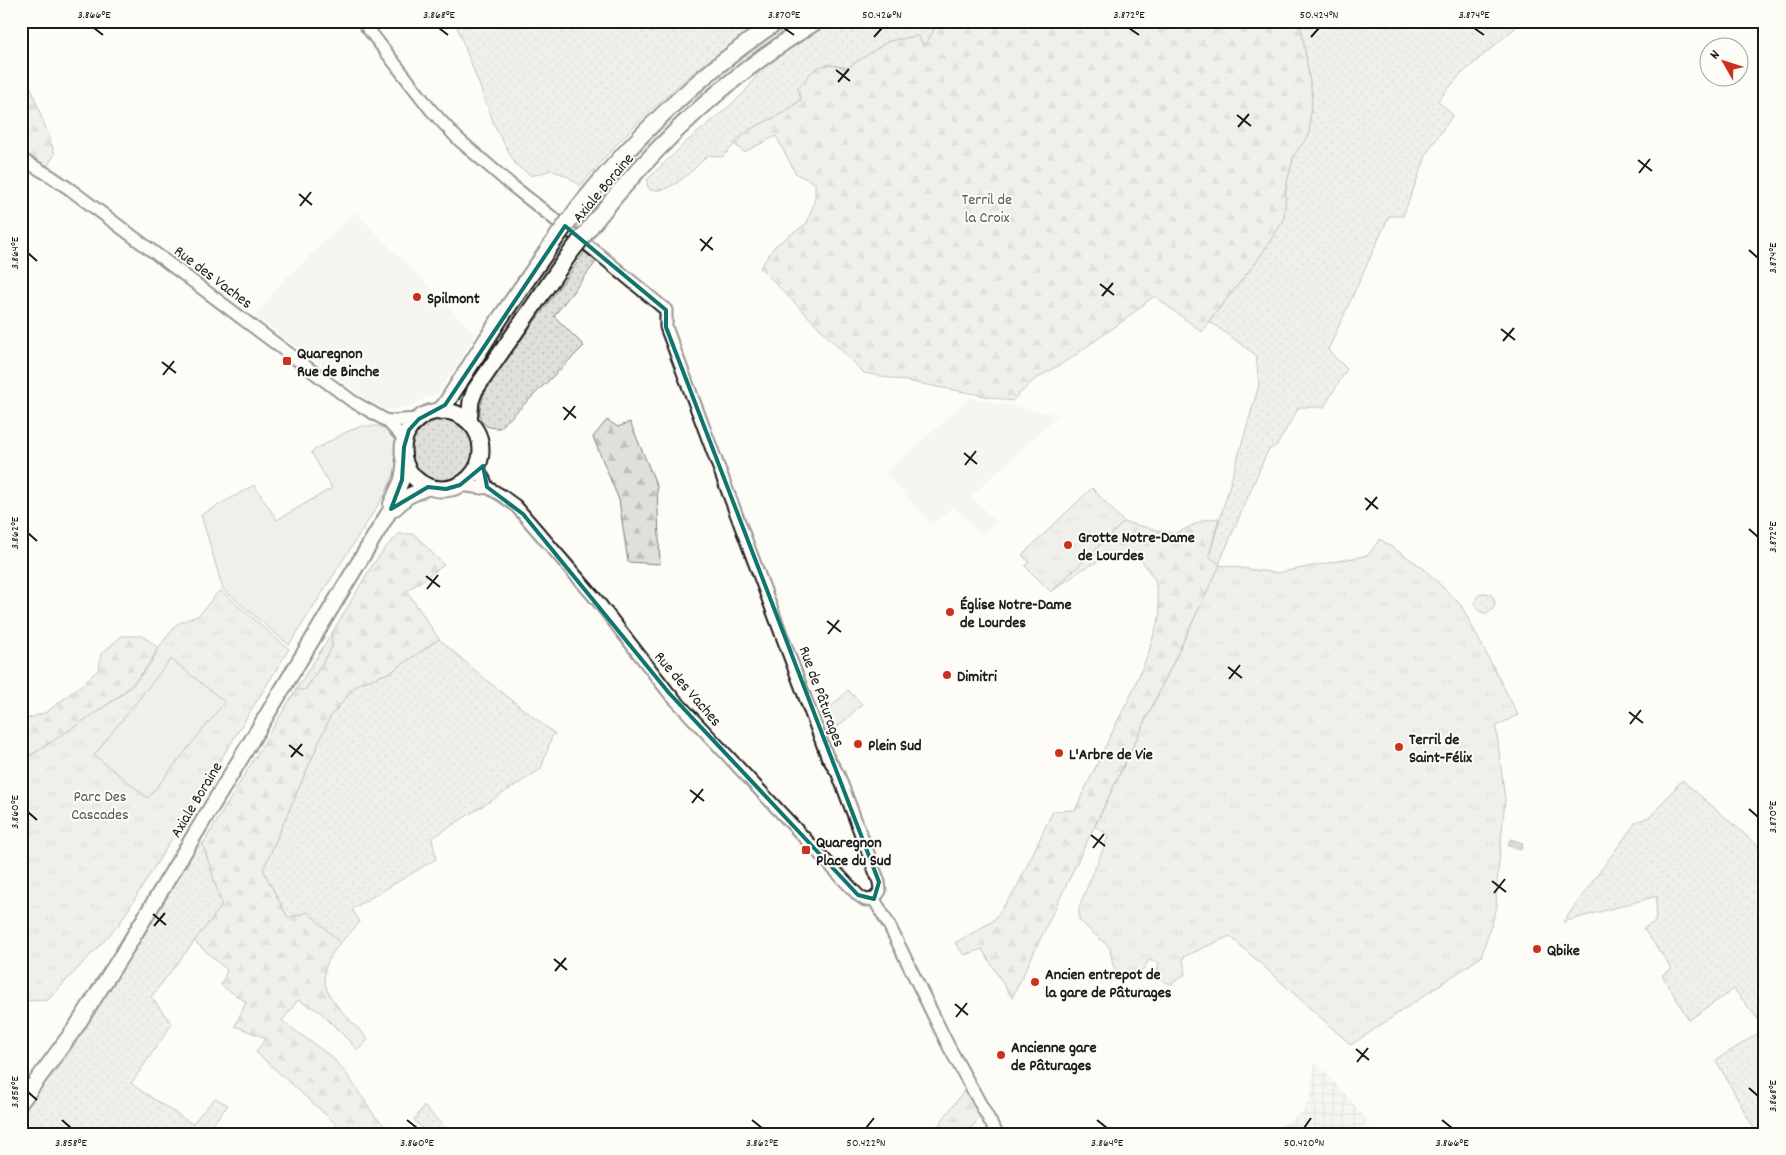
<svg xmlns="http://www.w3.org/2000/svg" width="1786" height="1155" font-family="Dekko,sans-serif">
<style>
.built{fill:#eeede9}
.industrial{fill:url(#industrial-grid)}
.grass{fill:url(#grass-dots);stroke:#7e7e7c}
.forest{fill:url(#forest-firs);stroke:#7e7e7c}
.park{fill:url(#park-tufts);stroke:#7e7e7c}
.garden{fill:#e0dfdb;stroke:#7e7e7c}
.water{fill:url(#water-rules);stroke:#797876}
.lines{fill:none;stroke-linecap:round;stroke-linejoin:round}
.tertiary-casing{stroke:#1c1c1c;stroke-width:15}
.primary-casing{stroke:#1c1c1c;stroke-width:18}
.trunk-casing{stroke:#1c1c1c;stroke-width:19}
.tertiary{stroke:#fdfcf7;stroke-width:11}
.primary{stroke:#fdfcf7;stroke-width:14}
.trunk{stroke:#fdfcf7;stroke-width:15}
.trunk-bridge-casing{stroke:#1c1c1c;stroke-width:19;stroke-linecap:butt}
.trunk-bridge{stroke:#fdfcf7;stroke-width:15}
.marked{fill:none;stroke:#0f766e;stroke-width:4;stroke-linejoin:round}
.ticks{fill:none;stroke:#1c1c1c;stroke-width:2}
.poi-dot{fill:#c8321e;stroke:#fdfcf7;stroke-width:2}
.labels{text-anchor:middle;stroke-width:4;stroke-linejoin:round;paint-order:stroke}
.street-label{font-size:16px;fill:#1c1c1c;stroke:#fdfcf7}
.park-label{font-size:16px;fill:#575655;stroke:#fdfcf7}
.poi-label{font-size:16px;font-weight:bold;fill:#1c1c1c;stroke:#fdfcf7;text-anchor:start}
.neatline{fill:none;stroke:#1c1c1c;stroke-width:2}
.ticks-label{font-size:12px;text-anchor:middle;fill:#1c1c1c}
</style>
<defs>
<pattern id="industrial-grid" width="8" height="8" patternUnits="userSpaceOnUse" patternTransform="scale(1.25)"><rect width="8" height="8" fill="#eeede9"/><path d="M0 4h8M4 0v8" fill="none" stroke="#cccbc7"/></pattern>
<pattern id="grass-dots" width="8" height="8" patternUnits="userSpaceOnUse" patternTransform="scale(1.25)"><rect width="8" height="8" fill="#e0dfdb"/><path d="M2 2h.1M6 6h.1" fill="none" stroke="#c0bfbb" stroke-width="1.8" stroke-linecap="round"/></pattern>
<pattern id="forest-firs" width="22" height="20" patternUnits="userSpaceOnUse" patternTransform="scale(1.25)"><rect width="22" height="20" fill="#e0dfdb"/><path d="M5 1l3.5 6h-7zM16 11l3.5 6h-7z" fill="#c0bfbb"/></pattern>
<pattern id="park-tufts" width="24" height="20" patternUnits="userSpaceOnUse" patternTransform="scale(1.25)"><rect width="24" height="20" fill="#e0dfdb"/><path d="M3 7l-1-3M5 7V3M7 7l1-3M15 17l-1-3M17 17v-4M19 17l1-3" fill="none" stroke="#c0bfbb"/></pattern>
<pattern id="water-rules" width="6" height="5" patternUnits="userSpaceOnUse" patternTransform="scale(1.25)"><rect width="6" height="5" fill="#b7b6b2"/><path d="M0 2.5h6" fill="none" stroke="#9d9c98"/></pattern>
</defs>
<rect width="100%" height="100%" fill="#fdfcf7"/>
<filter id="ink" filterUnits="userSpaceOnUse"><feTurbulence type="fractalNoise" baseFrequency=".02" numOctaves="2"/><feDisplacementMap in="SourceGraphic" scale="10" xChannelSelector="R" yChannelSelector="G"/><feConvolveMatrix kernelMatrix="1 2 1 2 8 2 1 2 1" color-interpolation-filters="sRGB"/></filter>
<g filter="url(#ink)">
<g class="built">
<polygon points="355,212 476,335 438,393 406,407 388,410 372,403 255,316 283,281"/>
<polygon points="970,398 1058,415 971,496 996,521 982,535 954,506 932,525 886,473"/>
</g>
<polygon class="industrial" points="1315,1063 1327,1074 1368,1121 1358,1134 1266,1134 1302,1113 1310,1099"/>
<g class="grass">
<path d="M 455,21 L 765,21 C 729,45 694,70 662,100 C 632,126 606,156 580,186 L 567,176 L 551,170 L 532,176 L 516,165 L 496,129 Z"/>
<polygon points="789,21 806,21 714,89 473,379 489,350 561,242 629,156 706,83"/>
<path d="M 831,21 L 939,21 L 924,48 L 918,36 L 889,41 L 847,68 L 828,64 L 801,99 L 785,112 L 749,130 L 722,157 L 708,155 C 694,169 672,194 650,190 L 647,185 L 648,179 L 686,142 L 726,109 L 744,93 L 764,66 L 813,31 Z"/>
<polygon points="1300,21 1523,21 1458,77 1438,101 1453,115 1428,151 1403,216 1389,216 1328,350 1347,369 1324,407 1299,407 1277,445 1268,450 1219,564 1209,556 1259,385 1256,355 1209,321 1257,261 1284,220 1286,186 1294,155 1309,135 1312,95"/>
<path d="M 585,252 L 596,262 L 554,316 L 584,346 L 500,428 C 470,429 480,403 488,386 Z"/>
<circle cx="442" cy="450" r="32"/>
<circle cx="1485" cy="603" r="10"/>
<polygon points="332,633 332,648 306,689 295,691"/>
<polygon points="439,639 485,679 555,734 552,736 541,769 432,838 436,859 352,909 360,922 340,943 308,912 288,918 263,870 330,717 356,685 391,672"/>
<polygon points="1682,780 1765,852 1765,1028 1734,989 1689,1020 1662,975 1672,969 1643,928 1655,922 1657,896 1563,922 1636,822 1651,816"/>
<polygon points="199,841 203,844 222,906 151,997 172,1024 131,1084 192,1124 215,1098 228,1105 205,1134 21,1134 21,1110 46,1078 52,1076 76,1043 76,1035 110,986"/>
<polygon points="1765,1029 1765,1134 1757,1134 1716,1060"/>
<polygon points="424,1106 451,1134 428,1134 414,1120"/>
</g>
<g class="forest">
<polygon points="23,21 64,21 61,26"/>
<path d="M 939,21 L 1300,21 L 1312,95 L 1309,135 L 1294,155 L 1286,186 L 1284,220 L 1257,261 L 1209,321 L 1202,332 L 1154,296 L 1123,321 L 1068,360 L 1034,380 L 1012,401 L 864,373 L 760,268 L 775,246 L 807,223 L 815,199 L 815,183 L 796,174 L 776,136 L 744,152 L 734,144 L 749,130 L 785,112 L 801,100 L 798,88 C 816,66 817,62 847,68 L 889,41 L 918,36 L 924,47 Z"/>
<polygon points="21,74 30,85 55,154 48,165 31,164 21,159"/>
<polygon points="607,420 618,427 630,422 657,486 660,564 628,562 619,500 593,437"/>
<polygon points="1219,518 1209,556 1220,565 1012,998 982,949 964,955 955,943 993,921 1016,889 1053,811 1075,810 1119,718 1130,697 1148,654 1160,614 1155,580 1140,558 1114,554 1083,569 1051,592 1124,522 1174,534 1204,520"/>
<path d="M 399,534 L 414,534 L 444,565 L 407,591 L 439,639 L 391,672 L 356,685 L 330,717 L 263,870 L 288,918 L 308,912 L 340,943 C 337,948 332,953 329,959 C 311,994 351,1016 368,1040 L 358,1050 L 319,1011 L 298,1000 L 282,1021 L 332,1057 L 348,1076 L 374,1115 L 392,1134 L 347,1134 L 256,1052 L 266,1038 L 235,1026 L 246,1002 L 221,985 L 227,970 L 194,941 L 222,906 L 203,844 L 295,691 L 306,689 L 332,648 L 332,633 L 373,564 L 387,546 Z"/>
<path d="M 122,636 L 143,636 L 158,648 C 141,683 111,703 79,724 C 60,737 41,749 21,762 L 21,721 L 47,712 L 84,683 L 99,669 L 101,654 Z"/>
<polygon points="964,1091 983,1114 966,1134 932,1134"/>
</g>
<g class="park">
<polygon points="1092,488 1124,522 1051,592 1025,566 1029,562 1022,555"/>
<polygon points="1380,539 1423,568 1461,605 1518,715 1496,726 1505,800 1496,892 1497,907 1481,957 1351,1045 1230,936 1183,957 1185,974 1172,984 1163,981 1157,974 1159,963 1149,960 1138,977 1123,976 1113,966 1110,948 1079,920 1079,907 1109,835 1095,826 1220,565 1277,573 1368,555"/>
<polygon points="220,590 289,649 118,926 48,1000 21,1001 21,762 116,699 132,686 151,663 158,648 177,624 199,615"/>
</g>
<g class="garden">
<polygon points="362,426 378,426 388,429 394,437 397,447 398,466 385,494 289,645 223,589 201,515 254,485 277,520 332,488 311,452 346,432"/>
<polygon points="171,659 225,702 148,798 94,755"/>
<polygon points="848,690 862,704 836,729 823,715"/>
</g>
<polygon class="water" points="1510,839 1523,843 1521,850 1508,846"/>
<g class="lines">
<defs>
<g id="tertiary">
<polyline points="362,21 431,110 458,139 510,184 595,251 666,310 666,327 827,756 838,774 879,882 880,891 874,899"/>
<polyline points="21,159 49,175 71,190 352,401 387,421 405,440"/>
<polyline points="387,421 419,419"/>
<polyline points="477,468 484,479 487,487"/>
<polyline points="460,485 482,488 487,487 501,495 516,506 597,600 669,693 858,895 865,900 874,899"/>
<polyline points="874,899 889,925 949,1047 997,1134"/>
</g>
<g id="primary">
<polyline points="391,509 395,508 408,496 428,487"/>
<polyline points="21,1102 76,1027 127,947 391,509 391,504 402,480 405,461"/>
</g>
<g id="trunk">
<path d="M 578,208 C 635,136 702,72 778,21"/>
<path d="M 595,221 C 657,143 731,73 817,21"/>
<circle cx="442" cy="450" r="39"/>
<polyline points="439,412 445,405 499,320 554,241"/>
<polyline points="469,421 471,401 475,390 568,256"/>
</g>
</defs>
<use href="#tertiary" class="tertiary-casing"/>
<use href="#primary" class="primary-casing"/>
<use href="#trunk" class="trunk-casing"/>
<use href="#tertiary" class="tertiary"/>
<use href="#primary" class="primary"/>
<use href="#trunk" class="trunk"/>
<defs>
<g id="trunk-bridge">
<polyline points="554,241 578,208"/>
<polyline points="568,256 595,221"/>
</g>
</defs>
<use href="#trunk-bridge" class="trunk-bridge-casing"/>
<use href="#trunk-bridge" class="trunk-bridge"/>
</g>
</g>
<path d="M0 0H1786V1155H0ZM 565,226 L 666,310 L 666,327 L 879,882 L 874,899 L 858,895 L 669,693 L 523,514 L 487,487 L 483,466 L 460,485 L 446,489 L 428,487 L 391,509 L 402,480 L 404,447 L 409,430 L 419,419 L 445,405 Z" fill="#fdfcf7" fill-opacity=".55" fill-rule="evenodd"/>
<path class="marked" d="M 565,226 L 666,310 L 666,327 L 879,882 L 874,899 L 858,895 L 669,693 L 523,514 L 487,487 L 483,466 L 460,485 L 446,489 L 428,487 L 391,509 L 402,480 L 404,447 L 409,430 L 419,419 L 445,405 Z"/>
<path class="ticks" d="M 94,28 L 103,35M 439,28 L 448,35M 784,28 L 794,35M 1129,28 L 1139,35M 1474,28 L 1484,35M 874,37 L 882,28M 1311,37 L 1319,28M 836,70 L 850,81M 838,82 L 849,69M 1237,115 L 1251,126M 1238,127 L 1249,114M 1638,160 L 1652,171M 1639,173 L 1650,159M 299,194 L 312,205M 300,206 L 311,192M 700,239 L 713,250M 1749,250 L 1758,258M 701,251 L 712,237M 28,253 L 37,261M 1100,284 L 1114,295M 1102,296 L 1113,283M 1501,329 L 1515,340M 1503,341 L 1514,328M 162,362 L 176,373M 163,375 L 174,361M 563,407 L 576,418M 564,420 L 575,406M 964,453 L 977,464M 965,465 L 976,451M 1365,498 L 1378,509M 1366,510 L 1377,497M 1749,529 L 1758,537M 28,533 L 37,541M 426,576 L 440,587M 427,589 L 438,575M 827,621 L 841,632M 828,634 L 839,620M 1228,667 L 1242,678M 1229,679 L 1240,665M 1629,712 L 1643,723M 1630,724 L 1641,710M 289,745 L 303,756M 291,757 L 302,744M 690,790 L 704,801M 692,803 L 703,789M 1749,809 L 1758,817M 28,812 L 37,820M 1091,835 L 1105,846M 1093,848 L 1104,834M 1492,881 L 1506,892M 1494,893 L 1505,879M 153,914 L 166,925M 154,926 L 165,913M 554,959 L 567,970M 555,971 L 566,958M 955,1004 L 968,1015M 956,1017 L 967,1003M 1356,1049 L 1369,1060M 1357,1062 L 1368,1048M 1749,1088 L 1758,1096M 28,1092 L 37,1100M 62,1120 L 71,1128M 407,1120 L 417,1128M 752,1120 L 762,1128M 1097,1120 L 1107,1128M 1442,1120 L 1452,1128M 866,1128 L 874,1118M 1304,1128 L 1311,1118"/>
<g class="poi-dot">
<circle cx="417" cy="297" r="5"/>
<rect x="282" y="356" width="10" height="10" rx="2.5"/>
<circle cx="1068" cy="545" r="5"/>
<circle cx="950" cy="612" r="5"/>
<circle cx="947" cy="675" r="5"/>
<circle cx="858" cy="744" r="5"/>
<circle cx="1399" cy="747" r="5"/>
<circle cx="1059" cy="753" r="5"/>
<rect x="801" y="845" width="10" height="10" rx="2.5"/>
<circle cx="1537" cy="949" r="5"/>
<circle cx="1035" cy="982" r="5"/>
<circle cx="1001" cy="1055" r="5"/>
</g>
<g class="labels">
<g class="street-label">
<text transform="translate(602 187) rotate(-50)" y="6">Axiale Boraine</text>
<text transform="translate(214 276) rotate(37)" y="6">Rue des Vaches</text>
<text transform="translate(689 688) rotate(49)" y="6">Rue des Vaches</text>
<text transform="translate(823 696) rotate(70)" y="6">Rue de Pâturages</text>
<text transform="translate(195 799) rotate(-59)" y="6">Axiale Boraine</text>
</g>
<g class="park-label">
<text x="987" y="204">Terril de<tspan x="987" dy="18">la Croix</tspan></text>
<text x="100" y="801">Parc Des<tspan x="100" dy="18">Cascades</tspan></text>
</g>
<g class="poi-label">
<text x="427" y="303">Spilmont</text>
<text x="297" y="358">Quaregnon<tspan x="297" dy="18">Rue de Binche</tspan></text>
<text x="1078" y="542">Grotte Notre-Dame<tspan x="1078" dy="18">de Lourdes</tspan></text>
<text x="960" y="609">Église Notre-Dame<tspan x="960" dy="18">de Lourdes</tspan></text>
<text x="957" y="681">Dimitri</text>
<text x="1409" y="744">Terril de<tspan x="1409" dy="18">Saint-Félix</tspan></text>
<text x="868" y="750">Plein Sud</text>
<text x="1069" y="759">L'Arbre de Vie</text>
<text x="816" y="847">Quaregnon<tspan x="816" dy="18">Place du Sud</tspan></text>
<text x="1547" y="955">Qbike</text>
<text x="1045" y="979">Ancien entrepot de<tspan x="1045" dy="18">la gare de Pâturages</tspan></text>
<text x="1011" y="1052">Ancienne gare<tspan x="1011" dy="18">de Pâturages</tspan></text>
</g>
</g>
<rect width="1786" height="1155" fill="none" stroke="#fdfcf7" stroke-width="55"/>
<g transform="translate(1724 62) rotate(309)"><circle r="24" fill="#fdfcf7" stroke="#a3a29f"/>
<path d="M0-4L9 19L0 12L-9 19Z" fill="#c8321e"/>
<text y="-8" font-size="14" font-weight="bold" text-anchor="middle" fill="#1c1c1c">N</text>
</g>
<rect x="28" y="28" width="1730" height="1100" class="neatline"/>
<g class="ticks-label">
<text x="94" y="18">3.866°E</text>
<text x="439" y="18">3.868°E</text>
<text x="784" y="18">3.870°E</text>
<text x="882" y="18">50.426°N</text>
<text x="1129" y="18">3.872°E</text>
<text x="1319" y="18">50.424°N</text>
<text x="1474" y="18">3.874°E</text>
<text transform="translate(14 253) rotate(-90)" y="4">3.864°E</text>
<text transform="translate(1772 258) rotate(-90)" y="4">3.874°E</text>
<text transform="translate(14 533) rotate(-90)" y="4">3.862°E</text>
<text transform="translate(1772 537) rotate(-90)" y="4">3.872°E</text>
<text transform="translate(14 812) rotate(-90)" y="4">3.860°E</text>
<text transform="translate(1772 817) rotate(-90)" y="4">3.870°E</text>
<text transform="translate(14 1092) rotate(-90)" y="4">3.858°E</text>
<text transform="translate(1772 1096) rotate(-90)" y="4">3.868°E</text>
<text x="71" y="1146">3.858°E</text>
<text x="417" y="1146">3.860°E</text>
<text x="762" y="1146">3.862°E</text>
<text x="866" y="1146">50.422°N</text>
<text x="1107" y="1146">3.864°E</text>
<text x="1304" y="1146">50.420°N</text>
<text x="1452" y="1146">3.866°E</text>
</g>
</svg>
